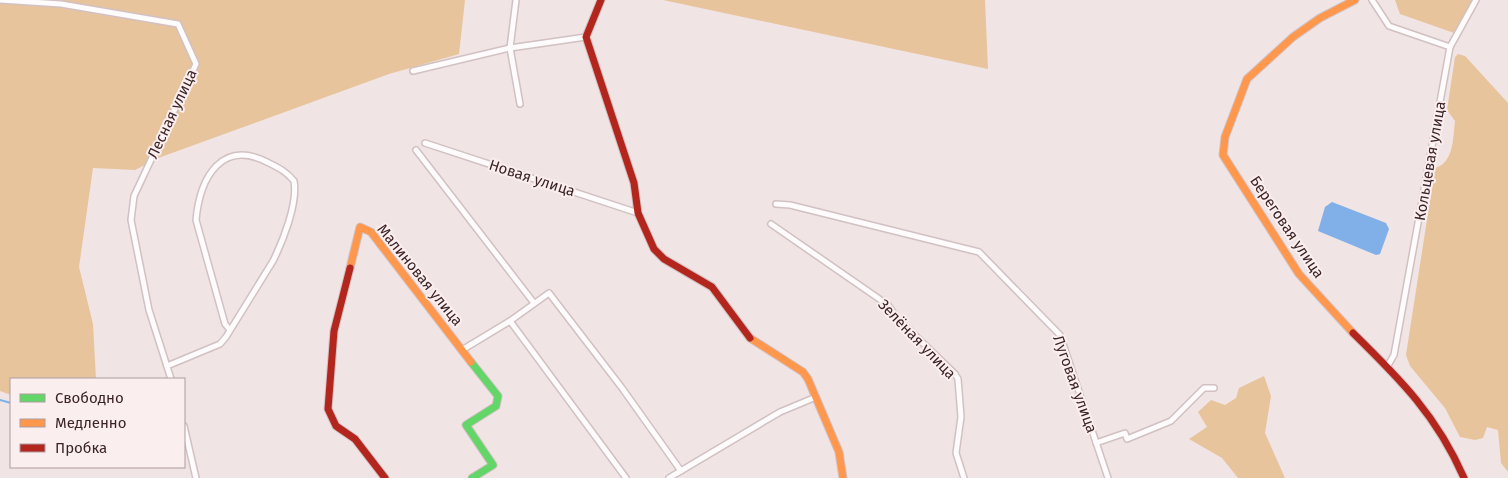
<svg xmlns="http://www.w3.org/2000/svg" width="1508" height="478" font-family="'Fira Sans',sans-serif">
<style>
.green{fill:#e7c49b}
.water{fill:#81afe8}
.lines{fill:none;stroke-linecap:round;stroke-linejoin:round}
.stream{stroke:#81afe8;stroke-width:2}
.street-casing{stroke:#d2c1c2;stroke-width:8}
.fast-casing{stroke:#d2c1c2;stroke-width:9}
.slow-casing{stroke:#d2c1c2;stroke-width:9}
.jam-casing{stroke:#d2c1c2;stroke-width:9}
.street{stroke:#fdfbfb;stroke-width:5}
.fast{stroke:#63d668;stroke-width:7}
.slow{stroke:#ff974d;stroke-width:7}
.jam{stroke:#b3261e;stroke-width:7}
.labels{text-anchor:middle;stroke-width:4;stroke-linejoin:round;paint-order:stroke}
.street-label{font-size:15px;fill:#3b2426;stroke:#fbeeef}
</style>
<rect width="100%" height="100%" fill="#f1e4e4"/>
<g class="green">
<polygon points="0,0 465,0 459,54 389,74 161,157 135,170 93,168 79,267 93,324 96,379 11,379 11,395 0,391"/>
<polygon points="663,0 985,0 988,69"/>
<polygon points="1395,0 1474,0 1457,34 1400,14"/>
<path d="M 1458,54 L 1465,56 L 1508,103 L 1508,472 L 1501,463 L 1498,430 L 1487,427 L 1483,438 L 1475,440 L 1460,437 L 1445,408 L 1410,366 L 1406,355 L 1435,168 C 1454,163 1453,137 1455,121 L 1447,110 L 1455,57 Z"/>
<polygon points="1264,376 1271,396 1265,433 1285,478 1238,478 1222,458 1189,439 1207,427 1198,412 1211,400 1225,405 1236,398 1239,388"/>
</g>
<polygon class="water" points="1332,202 1386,223 1389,229 1380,254 1376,255 1318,231 1325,207"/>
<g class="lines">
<polyline class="stream" points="0,400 11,403"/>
<defs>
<g id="street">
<polyline points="0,0 61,4 178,24 196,64 134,196 131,220 149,310 171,379"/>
<polyline points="516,0 510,48 520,104"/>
<polyline points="1372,0 1389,26 1450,47 1394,355 1387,367"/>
<polyline points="1450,47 1476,0"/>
<polyline points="413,71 510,48 586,37"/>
<polyline points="425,143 638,213"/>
<polyline points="416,150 534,303"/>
<polyline points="776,204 790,205 979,252 1060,335 1108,478"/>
<polyline points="771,224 888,305 897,318 955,374 958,379 961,417 956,453 964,478"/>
<polyline points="510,321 626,478"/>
<polyline points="462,350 510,321 549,293 622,388 681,471"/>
<path d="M 167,366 L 220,344 L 226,337 L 273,261 C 283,241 298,203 294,181 C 287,172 279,168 269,163 C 222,138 200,177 196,220 L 225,324 L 230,330"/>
<polyline points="184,426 196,478"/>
<polyline points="1096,443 1125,433 1127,439 1171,421 1204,388 1214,388"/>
<polyline points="669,478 780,412 816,397"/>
</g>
<polyline id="fast" points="471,362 498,396 496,406 466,425 493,465 472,478"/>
<g id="slow">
<polyline points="350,268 360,227 371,232 471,362"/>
<polyline points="1353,333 1299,274 1223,155 1225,137 1247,79 1293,37 1320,18 1355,0"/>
<polyline points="750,338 803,372 808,379 839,452 843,478"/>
</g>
<g id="jam">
<polyline points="601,0 586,37 634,183 638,213 654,249 664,259 712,287 750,338"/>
<polyline points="350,268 334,331 328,409 336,426 355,439 385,478"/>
<path d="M 1353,333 C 1401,380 1437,416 1464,478"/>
</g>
</defs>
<use href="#street" class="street-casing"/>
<use href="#fast" class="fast-casing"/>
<use href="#slow" class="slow-casing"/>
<use href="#jam" class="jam-casing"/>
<use href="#street" class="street"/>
<use href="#fast" class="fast"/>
<use href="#slow" class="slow"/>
<use href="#jam" class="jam"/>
</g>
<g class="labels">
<g class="street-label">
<text transform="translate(172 114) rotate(-65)" y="5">Лесная улица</text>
<text transform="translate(1430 161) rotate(-80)" y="5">Кольцевая улица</text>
<text transform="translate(532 178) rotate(18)" y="5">Новая улица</text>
<text transform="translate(1287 227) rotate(56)" y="5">Береговая улица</text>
<text transform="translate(420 275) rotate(51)" y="5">Малиновая улица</text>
<text transform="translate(917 339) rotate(46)" y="5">Зелёная улица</text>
<text transform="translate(1075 384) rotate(70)" y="5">Луговая улица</text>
</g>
</g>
<rect x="10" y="378" width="175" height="90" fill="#fbeeef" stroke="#ae9d9f"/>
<rect x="20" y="394" width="25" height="8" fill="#63d668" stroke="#ae9d9f"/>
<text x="55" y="403" font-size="15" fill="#3b2426">Свободно</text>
<rect x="20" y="419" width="25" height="8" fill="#ff974d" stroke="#ae9d9f"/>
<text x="55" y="428" font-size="15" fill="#3b2426">Медленно</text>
<rect x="20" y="444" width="25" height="8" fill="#b3261e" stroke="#ae9d9f"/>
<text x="55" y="453" font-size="15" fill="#3b2426">Пробка</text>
</svg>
